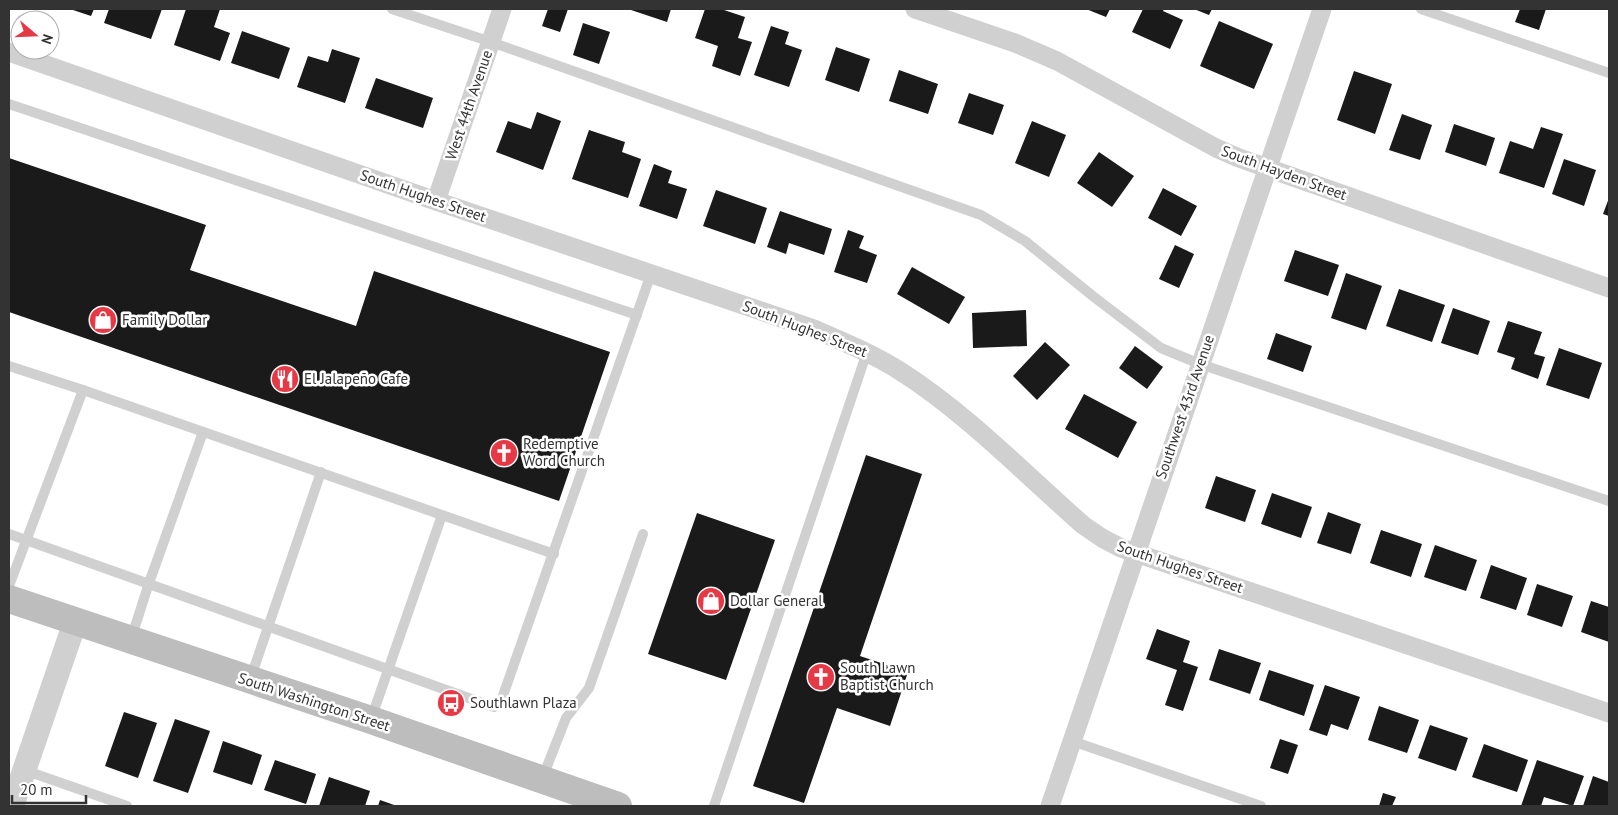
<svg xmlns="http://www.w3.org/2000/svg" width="1618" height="815" font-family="'PT Sans',sans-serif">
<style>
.building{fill:#1a1a1a}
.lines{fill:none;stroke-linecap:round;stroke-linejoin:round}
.service{stroke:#d0d0d0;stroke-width:10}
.minor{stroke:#d0d0d0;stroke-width:19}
.tertiary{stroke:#d0d0d0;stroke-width:24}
.secondary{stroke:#bdbdbd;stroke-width:28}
.labels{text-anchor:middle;stroke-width:5;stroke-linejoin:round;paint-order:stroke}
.street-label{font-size:15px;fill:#333;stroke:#fff}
.poi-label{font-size:15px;fill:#333;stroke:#fff;text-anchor:start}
</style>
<rect width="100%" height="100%" fill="#fff"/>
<g class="building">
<polygon points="70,9 94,9 91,16"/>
<polygon points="109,9 162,9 151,39 104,23"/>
<polygon points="186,9 220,9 214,27 230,33 220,61 174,45"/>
<polygon points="548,9 568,9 560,32 542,26"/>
<polygon points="628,9 671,9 667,22"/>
<polygon points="705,9 721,9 745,17 738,38 752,42 740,76 712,66 718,46 695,38"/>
<polygon points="1086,9 1110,9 1106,17"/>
<polygon points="1143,9 1164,9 1163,11 1183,20 1170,49 1132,32"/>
<polygon points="1194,9 1212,9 1209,15"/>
<polygon points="1520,9 1546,9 1539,30 1515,22"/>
<polygon points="1219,21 1273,44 1254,89 1200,66"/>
<polygon points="583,23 610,32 599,64 573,55"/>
<polygon points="771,26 789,32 785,44 802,50 789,87 754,75"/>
<polygon points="242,31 290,48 279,79 231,63"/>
<polygon points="836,47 870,59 859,92 825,80"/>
<polygon points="332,49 360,58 345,103 297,87 308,56 328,62"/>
<polygon points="899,70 938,84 928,114 889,101"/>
<polygon points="1354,71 1392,84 1375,134 1337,120"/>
<polygon points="376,78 433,98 423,128 365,108"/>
<polygon points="969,93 1004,105 993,135 958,123"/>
<polygon points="537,112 561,121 543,170 496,152 508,121 531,129"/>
<polygon points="1402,114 1432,125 1420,160 1389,150"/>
<polygon points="1032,121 1066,135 1049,177 1015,163"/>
<polygon points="1454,124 1495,138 1486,166 1445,152"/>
<polygon points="1541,127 1563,134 1544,188 1499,173 1510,141 1533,149"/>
<polygon points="589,130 625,142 622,152 641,159 628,198 572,179"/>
<polygon points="1099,152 1134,176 1112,207 1077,183"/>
<polygon points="9,158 206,225 190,270 356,326 374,271 610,352 559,501 9,312"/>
<polygon points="1564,159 1596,170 1584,206 1552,194"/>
<polygon points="654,164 672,171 668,183 687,189 677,219 639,206"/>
<polygon points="1163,188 1197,206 1181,236 1148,218"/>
<polygon points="716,190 767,208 755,244 703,226"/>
<polygon points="1609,198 1609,216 1603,214"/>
<polygon points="780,211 832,229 824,255 789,243 786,254 767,247"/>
<polygon points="848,230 864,236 859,248 877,255 867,283 834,272"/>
<polygon points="1175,245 1194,254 1179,288 1159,279"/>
<polygon points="1295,250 1339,265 1328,296 1284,281"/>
<polygon points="912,267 965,297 949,324 897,294"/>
<polygon points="1346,273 1382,286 1366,330 1331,318"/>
<polygon points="1399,289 1445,305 1432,342 1386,326"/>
<polygon points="1453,308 1490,321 1478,355 1441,343"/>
<polygon points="1026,310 1027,346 973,348 972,313"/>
<polygon points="1508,321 1542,332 1534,354 1545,357 1538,379 1511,369 1515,358 1497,352"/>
<polygon points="1276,333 1312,346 1303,372 1267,359"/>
<polygon points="1045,342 1070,365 1037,400 1013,376"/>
<polygon points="1135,346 1163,367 1147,389 1119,368"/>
<polygon points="1559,348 1602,363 1589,399 1546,385"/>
<polygon points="1084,394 1137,422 1118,458 1065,429"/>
<polygon points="866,455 922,474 860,656 908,672 890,726 837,708 804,803 753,786"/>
<polygon points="1216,476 1256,490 1245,522 1205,508"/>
<polygon points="1272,493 1312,507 1301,538 1261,524"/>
<polygon points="1328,512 1361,524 1351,554 1317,543"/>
<polygon points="697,513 775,540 726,680 648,654"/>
<polygon points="1381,530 1422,544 1411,577 1370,563"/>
<polygon points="1435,545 1477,560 1466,591 1424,577"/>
<polygon points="1491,565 1527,578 1516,610 1480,598"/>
<polygon points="1537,584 1573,596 1562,627 1527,615"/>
<polygon points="1591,601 1609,607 1609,642 1581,632"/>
<polygon points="1157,629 1190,641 1183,662 1198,667 1183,711 1165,705 1177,670 1146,659"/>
<polygon points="1219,649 1261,663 1250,694 1209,680"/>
<polygon points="1269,670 1314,685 1304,716 1259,700"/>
<polygon points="1325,685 1360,697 1348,730 1331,724 1327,736 1309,730"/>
<polygon points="1379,706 1419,720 1407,753 1368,740"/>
<polygon points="124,712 157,723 138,778 105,766"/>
<polygon points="175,719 210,731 188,793 153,781"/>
<polygon points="1430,725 1468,738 1456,771 1418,758"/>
<polygon points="1280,739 1298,745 1288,774 1270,768"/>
<polygon points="223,741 262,755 252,785 213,772"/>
<polygon points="1484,744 1528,760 1517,792 1472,777"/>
<polygon points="275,760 316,774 306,804 264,790"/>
<polygon points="1537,760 1584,776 1573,806 1544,797 1541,806 1521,806"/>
<polygon points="1593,776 1609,782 1609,806 1583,806"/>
<polygon points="329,777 370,791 365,806 319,806"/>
<polygon points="1383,793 1396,797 1392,806 1379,806"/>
<polygon points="380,800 397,806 378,806"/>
</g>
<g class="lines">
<g class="service">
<polyline points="392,9 491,42 981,215 1025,241 1094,297 1161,348 1200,364 1609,501"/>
<polyline points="1421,9 1609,73"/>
<polyline points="9,104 637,315"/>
<polyline points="9,366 83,390 554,554"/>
<polyline points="9,534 494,707 500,704 651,274"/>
<polyline points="9,586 83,390"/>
<polyline points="131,639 149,583 203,432"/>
<polyline points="250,680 321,472"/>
<polyline points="371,719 442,515"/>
<polyline points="1072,741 1261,806"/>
<polyline points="24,770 127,806"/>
<polyline points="542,779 566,718 589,688 643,534"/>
<polyline points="714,806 867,352"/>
</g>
<g class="minor">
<polyline points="915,9 1015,43 1057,61 1216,148 1239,158 1609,288"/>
<path d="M 9,52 L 436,201 L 814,329 C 844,342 873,354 900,371 C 965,412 1025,474 1083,525 L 1102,538 L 1121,548 L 1609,713"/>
<polyline points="436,201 502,9"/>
<polyline points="1050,806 1322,9"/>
</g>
<polyline class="tertiary" points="12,806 75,622"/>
<polyline class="secondary" points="9,599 371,720 618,806"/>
</g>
<defs>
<symbol id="shop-disc" viewBox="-11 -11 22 22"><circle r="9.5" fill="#e63946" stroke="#fff"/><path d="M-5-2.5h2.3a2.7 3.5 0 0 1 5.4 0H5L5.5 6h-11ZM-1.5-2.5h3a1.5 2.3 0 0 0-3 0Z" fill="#fff"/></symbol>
<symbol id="restaurant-disc" viewBox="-11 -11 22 22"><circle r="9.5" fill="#e63946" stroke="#fff"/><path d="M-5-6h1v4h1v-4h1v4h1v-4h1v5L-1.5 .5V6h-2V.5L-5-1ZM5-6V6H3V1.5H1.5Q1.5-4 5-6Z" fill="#fff"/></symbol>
<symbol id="church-disc" viewBox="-11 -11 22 22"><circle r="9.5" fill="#e63946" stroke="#fff"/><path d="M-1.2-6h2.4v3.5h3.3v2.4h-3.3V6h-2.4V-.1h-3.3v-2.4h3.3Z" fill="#fff"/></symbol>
<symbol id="bus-disc" viewBox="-11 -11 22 22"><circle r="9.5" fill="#e63946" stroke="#fff"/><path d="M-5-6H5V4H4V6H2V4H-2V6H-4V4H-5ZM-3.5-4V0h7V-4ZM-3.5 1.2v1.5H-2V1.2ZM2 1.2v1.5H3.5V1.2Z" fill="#fff"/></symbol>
</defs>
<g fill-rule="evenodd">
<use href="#shop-disc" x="87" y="304" width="32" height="32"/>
<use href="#restaurant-disc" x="269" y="363" width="32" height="32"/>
<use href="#church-disc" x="488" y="437" width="32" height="32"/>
<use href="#shop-disc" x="695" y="585" width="32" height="32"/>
<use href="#church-disc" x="805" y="661" width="32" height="32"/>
<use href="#bus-disc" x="435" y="687" width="32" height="32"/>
</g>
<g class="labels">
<g class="street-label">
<text transform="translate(469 105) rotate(-71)" y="5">West 44th Avenue</text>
<text transform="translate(1284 173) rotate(20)" y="5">South Hayden Street</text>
<text transform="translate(423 196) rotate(19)" y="5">South Hughes Street</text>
<text transform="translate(805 329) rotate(21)" y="5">South Hughes Street</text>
<text transform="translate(1185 407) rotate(-71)" y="5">Southwest 43rd Avenue</text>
<text transform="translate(1180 567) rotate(19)" y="5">South Hughes Street</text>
<text transform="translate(314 702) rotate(18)" y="5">South Washington Street</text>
</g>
<g class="poi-label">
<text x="122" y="325">Family Dollar</text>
<text x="304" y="384">El Jalapeño Cafe</text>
<text x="523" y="449">Redemptive<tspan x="523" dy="17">Word Church</tspan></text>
<text x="730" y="606">Dollar General</text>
<text x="840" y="673">South Lawn<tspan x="840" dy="17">Baptist Church</tspan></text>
<text x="470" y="708">Southlawn Plaza</text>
</g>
</g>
<rect width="1618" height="815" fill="none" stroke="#333333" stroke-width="20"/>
<g transform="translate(35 35) rotate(109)"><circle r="24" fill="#ffffff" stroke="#adadad"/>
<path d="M0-4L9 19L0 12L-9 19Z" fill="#e63946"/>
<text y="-8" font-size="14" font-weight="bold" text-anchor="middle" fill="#333333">N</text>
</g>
<path d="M12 795v8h74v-8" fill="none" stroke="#333333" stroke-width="2.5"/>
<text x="20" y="795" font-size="15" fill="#333333" stroke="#ffffff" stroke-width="4" paint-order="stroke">20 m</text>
</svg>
